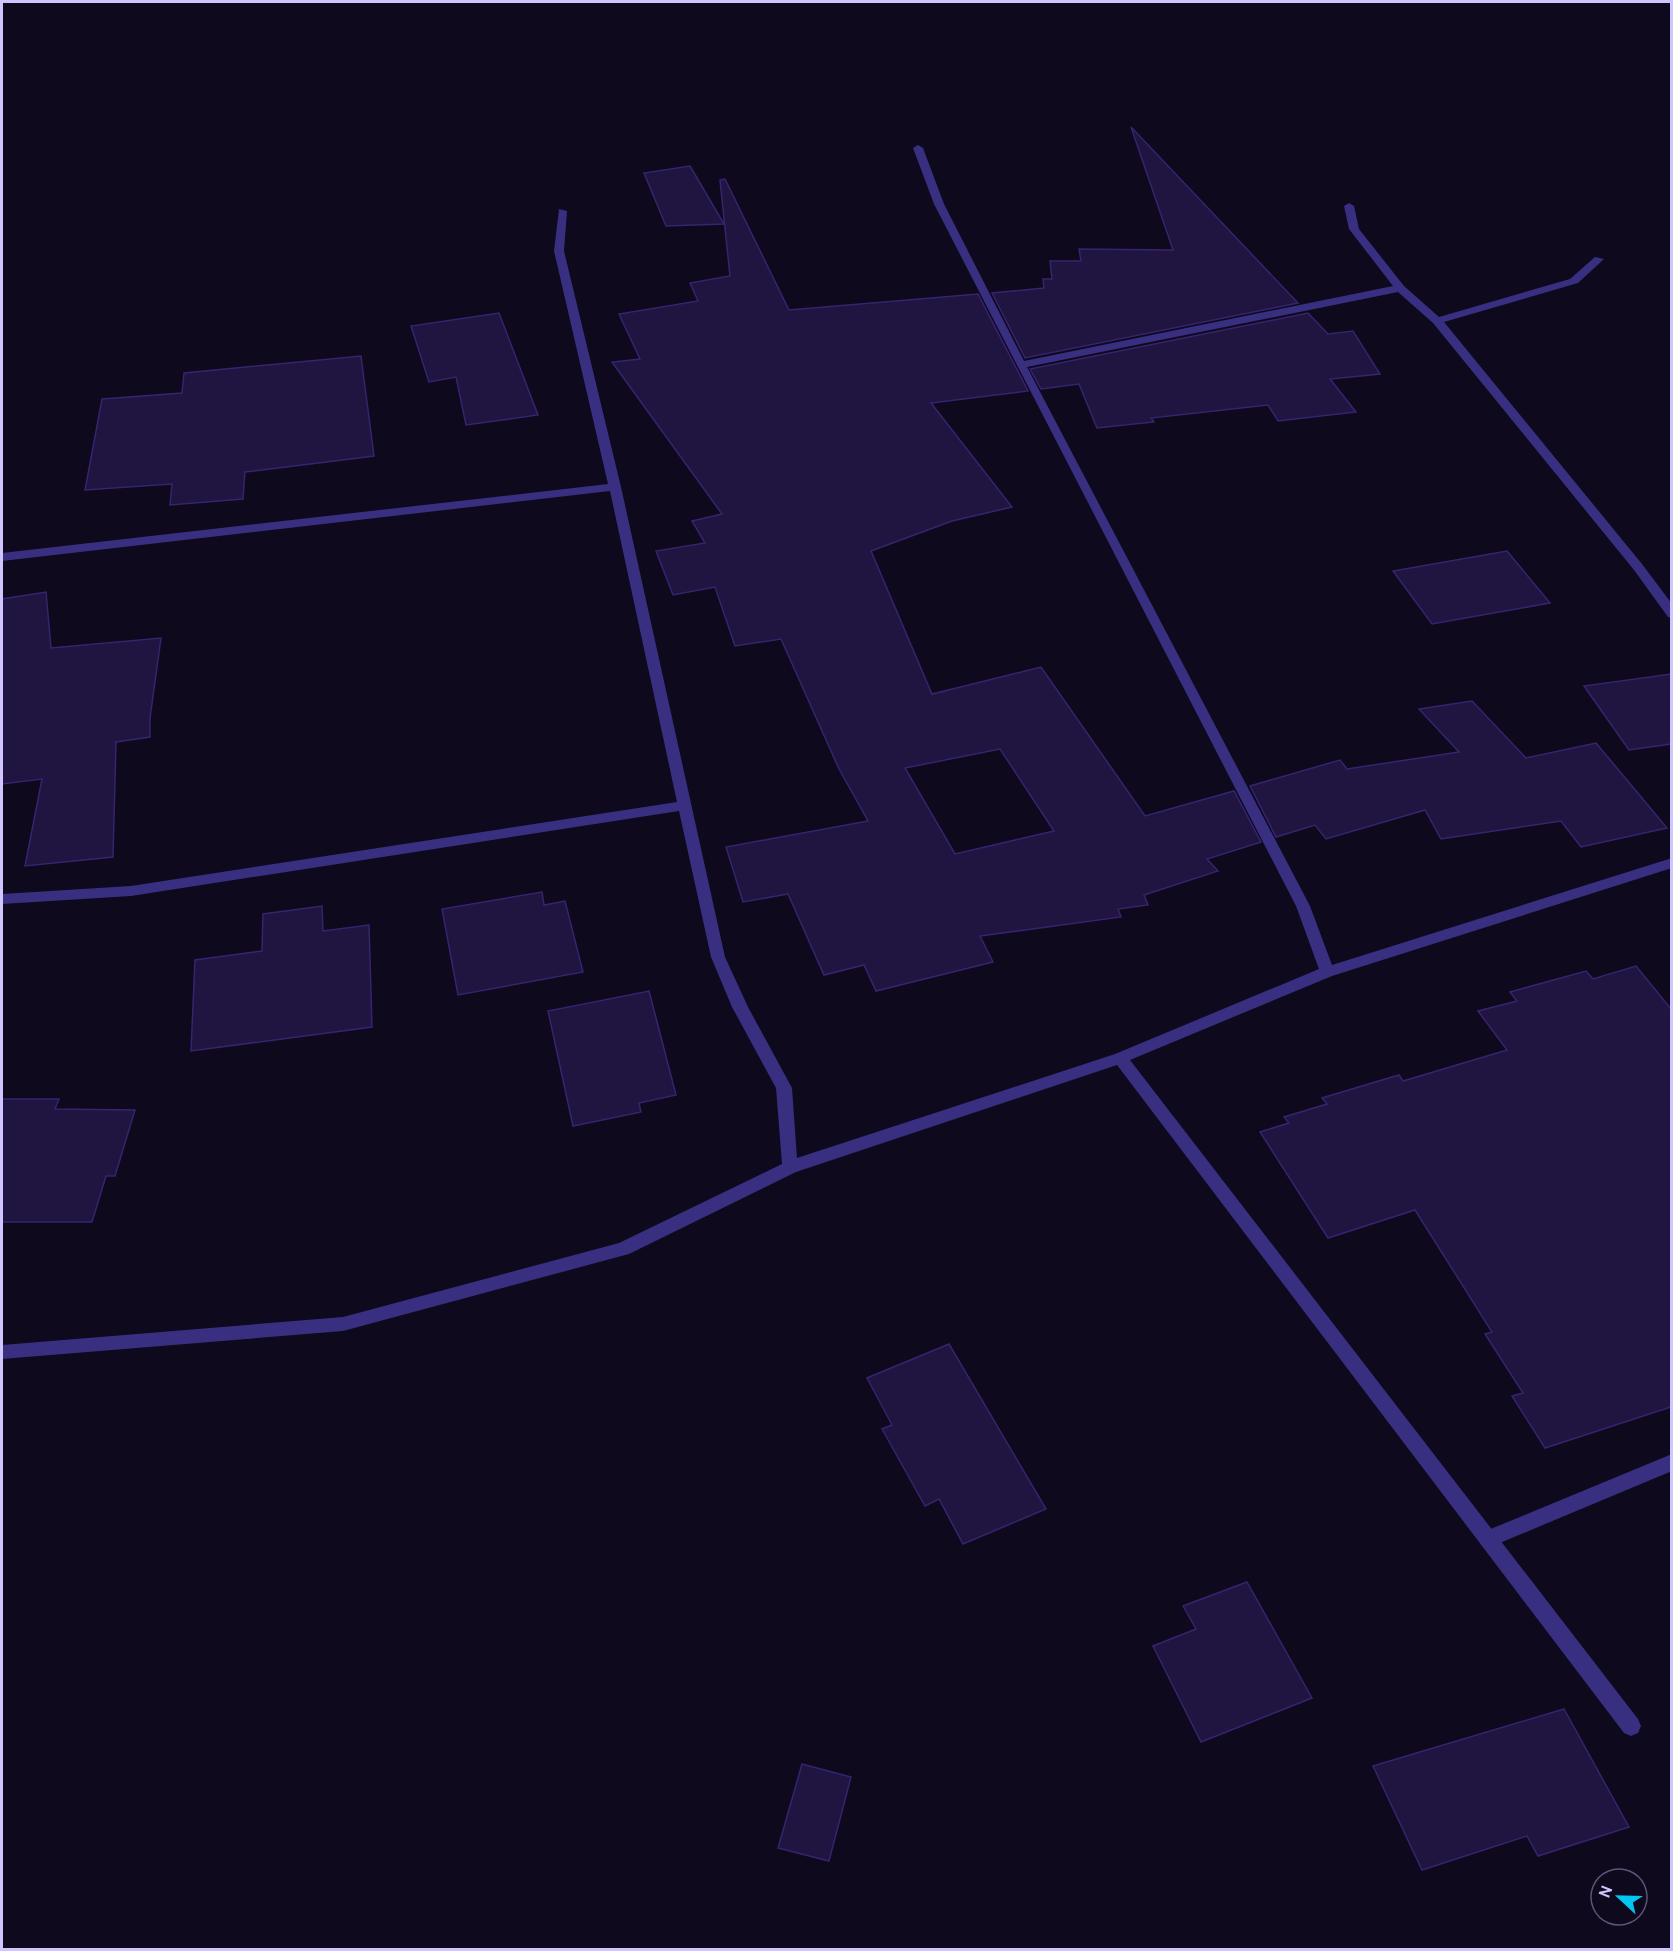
<svg xmlns="http://www.w3.org/2000/svg" width="1673" height="1951" font-family="Overpass,sans-serif">
<style>
.building{fill:#201440;stroke:#38236f;stroke-width:1.5;fill-rule:evenodd}
.lines{fill:none;stroke-linecap:round;stroke-linejoin:round}
.lane{fill:#382f81;fill-rule:evenodd}
.street{fill:#382f81;fill-rule:evenodd}
</style>
<rect width="100%" height="100%" fill="#0e091d"/>
<g class="building">
<polygon points="1131,127 1298,303 1025,358 992,293 1044,288 1043,279 1052,279 1050,261 1081,261 1079,249 1173,250"/>
<polygon points="690,166 724,224 666,226 644,173"/>
<path d="M 725,179 L 789,310 L 978,294 L 1028,391 L 931,403 L 1012,507 L 952,521 L 871,551 L 932,694 L 1041,667 L 1145,816 L 1234,791 L 1261,842 L 1207,859 L 1218,871 L 1144,895 L 1148,905 L 1118,909 L 1121,917 L 980,936 L 993,962 L 876,991 L 864,965 L 824,975 L 788,894 L 743,902 L 726,847 L 868,821 L 839,769 L 781,639 L 735,646 L 715,587 L 673,595 L 656,551 L 705,543 L 692,521 L 722,514 L 612,362 L 640,359 L 619,314 L 698,301 L 690,283 L 730,276 L 720,180 ZM 1000,749 L 1054,831 L 955,854 L 905,768 Z"/>
<polygon points="499,313 538,415 466,425 456,377 429,382 411,326"/>
<polygon points="1308,313 1328,334 1353,331 1380,374 1330,379 1356,412 1278,421 1268,405 1151,418 1154,422 1097,428 1079,384 1041,389 1030,369"/>
<polygon points="361,356 374,456 245,472 243,499 170,505 172,484 85,490 102,399 182,393 184,373"/>
<polygon points="1507,551 1550,603 1432,624 1393,571"/>
<polygon points="46,592 51,648 161,638 150,718 150,737 116,742 113,857 25,866 42,779 2,784 2,599"/>
<polygon points="1671,674 1671,744 1629,750 1584,686"/>
<polygon points="1472,701 1526,758 1596,743 1667,828 1581,847 1561,821 1441,839 1425,810 1326,839 1315,825 1276,837 1250,786 1340,760 1347,769 1459,752 1419,709"/>
<polygon points="542,892 544,905 565,901 583,972 458,995 442,909"/>
<polygon points="322,906 323,931 369,925 372,1027 191,1051 195,960 262,951 263,914"/>
<polygon points="1636,966 1671,1009 1671,1407 1545,1448 1512,1396 1523,1393 1485,1334 1492,1332 1415,1210 1328,1238 1260,1132 1289,1123 1284,1117 1327,1104 1322,1098 1399,1075 1403,1081 1507,1050 1478,1011 1517,1001 1510,992 1586,971 1593,979"/>
<polygon points="649,991 676,1095 639,1103 641,1112 573,1126 548,1011"/>
<polygon points="2,1099 59,1099 55,1109 135,1110 115,1176 106,1176 92,1222 2,1222"/>
<polygon points="949,1344 1046,1509 963,1544 939,1499 925,1506 882,1429 892,1425 867,1378"/>
<polygon points="1247,1582 1312,1698 1201,1742 1153,1646 1196,1629 1183,1606"/>
<polygon points="1564,1709 1629,1827 1538,1856 1527,1836 1422,1870 1373,1766"/>
<polygon points="802,1764 851,1777 829,1861 778,1848"/>
</g>
<g class="lines">
<polygon class="lane" points="1672,1454 1672,1471 1495,1545 1488,1548 1481,1545 1479,1539 1481,1533"/>
<polygon class="street" points="918,145 923,148 944,204 1024,361 1393,286 1349,229 1344,206 1349,203 1354,206 1359,229 1404,286 1439,317 1570,279 1595,257 1604,259 1578,283 1444,322 1642,564 1672,604 1672,618 1668,617 1634,570 1433,323 1398,292 1027,367 1310,906 1332,965 1672,858 1672,868 1332,976 1130,1060 1638,1719 1641,1726 1638,1733 1631,1736 1624,1733 1117,1065 796,1172 629,1254 343,1331 2,1359 2,1345 343,1317 619,1243 782,1164 776,1088 732,1007 711,957 679,811 131,896 2,904 2,894 131,886 677,802 610,491 2,561 2,553 608,484 554,251 559,209 567,211 564,251 621,487 725,957 748,1007 792,1088 797,1158 1115,1054 1319,969 1296,906 934,204 913,148"/>
</g>
<rect width="1673" height="1951" fill="none" stroke="#d0c6ff" stroke-width="6"/>
<g transform="translate(1619 1897) rotate(292)"><circle r="28" fill="#0e091d" stroke="#5c5577" stroke-width="1.5"/>
<path d="M0-4.5L10 22L0 15L-10 22Z" fill="#00c7f1"/>
<text y="-9" font-size="16" font-weight="bold" text-anchor="middle" fill="#d0c6ff">N</text>
</g>
</svg>
